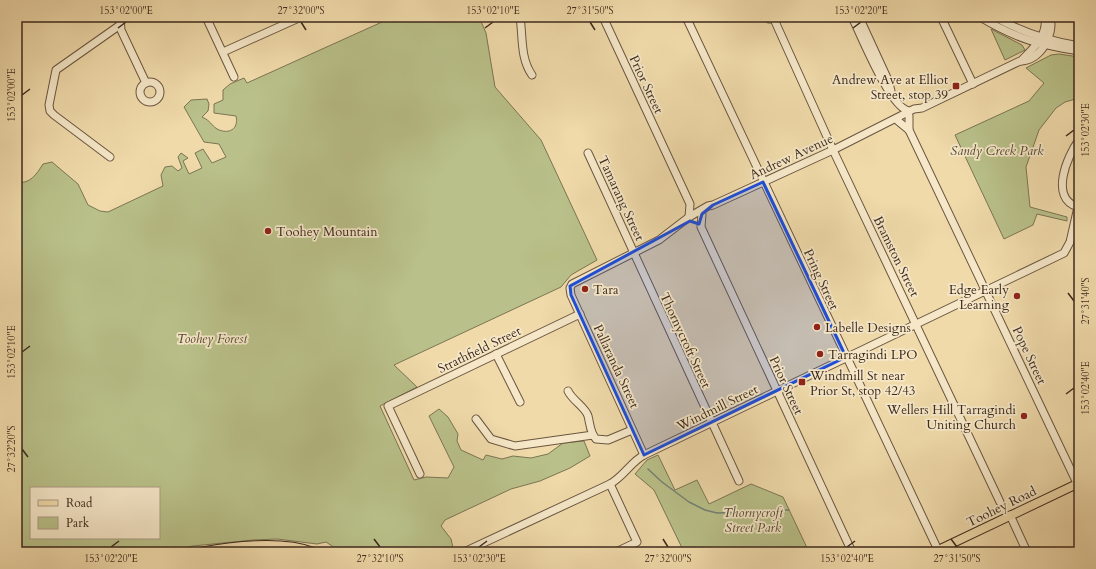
<svg xmlns="http://www.w3.org/2000/svg" width="1096" height="569" font-family="Cardo,serif">
<style>
.green{fill:#b9c089;stroke:#7b7553;fill-rule:evenodd}
.lines{fill:none;stroke-linecap:round;stroke-linejoin:round}
.stream{stroke:#758075;stroke-width:1.5}
.minor-casing{stroke:#6a5640;stroke-width:9}
.major-casing{stroke:#3d2a1d;stroke-width:10}
.minor{stroke:#f5e7c8;stroke-width:7}
.major{stroke:#f0daaa;stroke-width:8}
.marked{fill:#1d4ed8;fill-opacity:0.2;stroke:#1d4ed8;stroke-width:3;stroke-linejoin:round}
.ticks{fill:none;stroke:#3d2a1d;stroke-width:1.5}
.poi-dot{fill:#8f2418;stroke:#f5e7c8;stroke-width:1.5}
.labels{text-anchor:middle;stroke-width:3.5;stroke-linejoin:round;paint-order:stroke}
.poi-label{font-size:13px;fill:#3d2a1d;stroke:#f5e7c8;text-anchor:start}
.street-label{font-size:13px;fill:#3d2a1d;stroke:#f5e7c8}
.park-label{font-size:13px;font-style:italic;fill:#564833;stroke:#f5e7c8}
.neatline{fill:none;stroke:#3d2a1d;stroke-width:1.5}
.ticks-label{font-size:10px;text-anchor:middle;fill:#3d2a1d}
</style>
<rect width="100%" height="100%" fill="#f0daaa"/>
<filter id="stains"><feTurbulence type="fractalNoise" baseFrequency=".005" numOctaves="4"/><feColorMatrix values="0 0 0 0 .2 0 0 0 0 .09 0 0 0 0 .02 0 0 0 .5 -.17"/></filter>
<radialGradient id="worn" r=".72"><stop offset=".6" stop-color="#630" stop-opacity="0"/><stop offset="1" stop-color="#630" stop-opacity=".3"/></radialGradient>
<g class="green">
<path d="M 393,17 L 479,17 L 486,33 L 495,87 L 541,140 L 597,260 L 571,275 L 561,287 L 394,365 L 417,387 L 380,406 L 414,480 L 426,477 L 448,478 L 454,467 L 429,416 L 439,409 L 448,417 L 458,434 L 457,441 L 461,450 L 483,460 L 486,455 L 502,459 L 513,456 L 531,458 L 548,454 L 563,443 L 584,441 L 590,456 L 570,468 L 540,481 L 511,489 L 445,520 L 441,526 L 451,539 L 454,552 L 341,552 L 326,542 L 317,544 L 277,539 L 253,540 L 193,546 L 168,552 L 17,552 L 17,183 C 31,183 36,175 43,164 L 52,162 L 78,184 L 88,205 L 100,211 L 108,212 L 163,186 L 161,175 L 165,167 L 172,166 L 178,171 L 182,168 L 178,157 L 181,153 L 188,158 L 183,161 L 189,174 L 202,168 L 195,153 L 203,149 L 212,163 L 226,157 L 219,144 L 204,142 L 184,107 L 191,100 L 207,99 L 209,104 L 208,111 L 202,117 C 211,121 211,125 217,129 C 229,135 239,129 236,116 L 214,113 L 214,104 L 223,100 L 223,90 L 230,84 L 244,78 L 247,83 ZM 31,488 L 159,488 L 159,538 L 31,538 Z"/>
<polygon points="991,29 1022,45 1025,50 1005,60"/>
<polygon points="1059,54 1079,57 1077,75 1079,98 1065,102 1056,108 1039,130 1026,167 1030,207 1067,217 1067,221 1037,214 1033,225 1004,239 955,135 1029,101 1044,83 1026,68 1051,55"/>
<polygon points="658,455 675,490 697,480 709,504 751,484 783,497 809,552 684,552 654,490 635,474 647,460"/>
</g>
<g class="lines">
<polyline class="stream" points="648,469 662,482 689,502 705,510 717,513 789,510"/>
<defs>
<g id="minor">
<polyline points="120,17 121,30 146,83"/>
<polyline points="206,17 234,77"/>
<path d="M 520,17 C 523,36 520,58 532,75"/>
<polyline points="603,17 690,204 689,217"/>
<polyline points="686,17 938,550"/>
<polyline points="767,17 769,19 774,19"/>
<polyline points="773,17 833,150 1000,502"/>
<path d="M 852,17 C 861,35 890,108 909,111"/>
<polyline points="859,17 888,80 891,91"/>
<polyline points="941,17 973,84"/>
<path d="M 980,17 C 1017,39 1037,44 1079,51"/>
<path d="M 995,17 C 1021,32 1049,41 1079,46"/>
<polyline points="223,52 301,17"/>
<path d="M 1021,61 C 1032,49 1048,37 1045,17"/>
<circle cx="150" cy="92" r="10"/>
<polyline points="898,121 909,130 1077,483"/>
<polyline points="909,130 909,116"/>
<polyline points="588,153 739,481"/>
<polyline points="110,157 54,115 50,111 49,105 56,70 120,25"/>
<polyline points="702,214 701,227 852,552"/>
<polyline points="496,354 520,402"/>
<path d="M 568,391 C 572,400 586,408 588,416 C 590,423 590,433 596,439 L 608,440 L 632,430"/>
<polyline points="476,419 491,439 515,446 593,435"/>
<path d="M 644,455 L 571,295 L 570,288 L 572,284 L 659,240 L 689,217 L 708,206 L 713,205 L 833,150 L 914,109 L 922,108 L 1020,61 C 1040,61 1055,35 1050,17"/>
<polyline points="420,474 388,406 580,314"/>
<polyline points="610,484 637,542 616,552"/>
<polyline points="1010,515 1027,552"/>
<path d="M 464,552 L 610,484 C 624,476 631,462 644,455 L 1064,253 L 1070,242 L 1078,207 C 1049,199 1067,156 1079,140"/>
</g>
<g id="major">
<path d="M 200,552 C 231,546 283,540 313,552"/>
<polyline points="934,552 1079,483"/>
</g>
</defs>
<use href="#minor" class="minor-casing"/>
<use href="#major" class="major-casing"/>
<use href="#minor" class="minor"/>
<use href="#major" class="major"/>
</g>
<path class="marked" d="M 763,182 L 846,357 L 644,455 L 571,295 L 570,286 L 690,221 L 699,224 L 702,214 L 713,205 Z"/>
<path class="ticks" d="M 301,22 L 306,30M 590,22 L 595,30M 118,28 L 126,22M 485,28 L 493,22M 853,28 L 861,22M 22,95 L 30,89M 1066,136 L 1074,130M 1068,293 L 1074,301M 22,352 L 30,346M 1066,394 L 1074,388M 22,449 L 28,457M 374,539 L 380,547M 663,539 L 668,547M 951,539 L 957,547M 111,547 L 119,541M 479,547 L 487,541M 847,547 L 855,541"/>
<g class="poi-dot">
<rect x="952" y="82" width="8" height="8" rx="2"/>
<circle cx="268" cy="231" r="4"/>
<circle cx="585" cy="289" r="4"/>
<circle cx="1017" cy="296" r="4"/>
<circle cx="817" cy="327" r="4"/>
<circle cx="820" cy="354" r="4"/>
<rect x="798" y="378" width="8" height="8" rx="2"/>
<circle cx="1024" cy="416" r="4"/>
</g>
<g class="labels">
<g class="poi-label">
<text x="948" y="84" text-anchor="end">Andrew Ave at Elliot<tspan x="948" dy="15">Street, stop 39</tspan></text>
<text x="276" y="236">Toohey Mountain</text>
<text x="593" y="294">Tara</text>
<text x="1009" y="294" text-anchor="end">Edge Early<tspan x="1009" dy="15">Learning</tspan></text>
<text x="825" y="332">Labelle Designs</text>
<text x="828" y="359">Tarragindi LPO</text>
<text x="810" y="380">Windmill St near<tspan x="810" dy="15">Prior St, stop 42/43</tspan></text>
<text x="1016" y="414" text-anchor="end">Wellers Hill Tarragindi<tspan x="1016" dy="15">Uniting Church</tspan></text>
</g>
<g class="street-label">
<text transform="translate(647 84) rotate(65)" y="5">Prior Street</text>
<text transform="translate(791 156) rotate(-25)" y="5">Andrew Avenue</text>
<text transform="translate(622 198) rotate(65)" y="5">Tamarang Street</text>
<text transform="translate(897 256) rotate(64)" y="5">Bramston Street</text>
<text transform="translate(822 279) rotate(65)" y="5">Pring Street</text>
<text transform="translate(686 340) rotate(65)" y="5">Thornycroft Street</text>
<text transform="translate(479 349) rotate(-26)" y="5">Strathfield Street</text>
<text transform="translate(1030 355) rotate(65)" y="5">Pope Street</text>
<text transform="translate(617 366) rotate(65)" y="5">Pallaranda Street</text>
<text transform="translate(787 385) rotate(65)" y="5">Prior Street</text>
<text transform="translate(717 407) rotate(-26)" y="5">Windmill Street</text>
<text transform="translate(1001 506) rotate(-26)" y="5">Toohey Road</text>
</g>
<g class="park-label">
<text x="997" y="155">Sandy Creek Park</text>
<text x="212" y="343">Toohey Forest</text>
<text x="753" y="517">Thornycroft<tspan x="753" dy="15">Street Park</tspan></text>
</g>
</g>
<rect width="1096" height="569" fill="none" stroke="#f0daaa" stroke-width="44"/>
<rect x="30" y="487" width="130" height="52" fill="#f5e7c8" stroke="#ab9b84"/>
<rect x="38" y="500" width="20" height="6" fill="#f0daaa" stroke="#ab9b84"/>
<text x="66" y="507" font-size="12" fill="#3d2a1d">Road</text>
<rect x="38" y="517" width="20" height="12" fill="#b9c089" stroke="#ab9b84"/>
<text x="66" y="527" font-size="12" fill="#3d2a1d">Park</text>
<rect x="22" y="22" width="1052" height="525" class="neatline"/>
<g class="ticks-label">
<text x="126" y="14">153°02'00"E</text>
<text x="301" y="14">27°32'00"S</text>
<text x="493" y="14">153°02'10"E</text>
<text x="590" y="14">27°31'50"S</text>
<text x="861" y="14">153°02'20"E</text>
<text transform="translate(11 95) rotate(-90)" y="4">153°02'00"E</text>
<text transform="translate(1085 130) rotate(-90)" y="4">153°02'30"E</text>
<text transform="translate(1085 301) rotate(-90)" y="4">27°31'40"S</text>
<text transform="translate(11 352) rotate(-90)" y="4">153°02'10"E</text>
<text transform="translate(1085 388) rotate(-90)" y="4">153°02'40"E</text>
<text transform="translate(11 449) rotate(-90)" y="4">27°32'20"S</text>
<text x="111" y="562">153°02'20"E</text>
<text x="380" y="562">27°32'10"S</text>
<text x="479" y="562">153°02'30"E</text>
<text x="668" y="562">27°32'00"S</text>
<text x="847" y="562">153°02'40"E</text>
<text x="957" y="562">27°31'50"S</text>
</g>
<rect width="100%" height="100%" filter="url(#stains)"/>
<rect width="100%" height="100%" fill="url(#worn)"/>
</svg>
